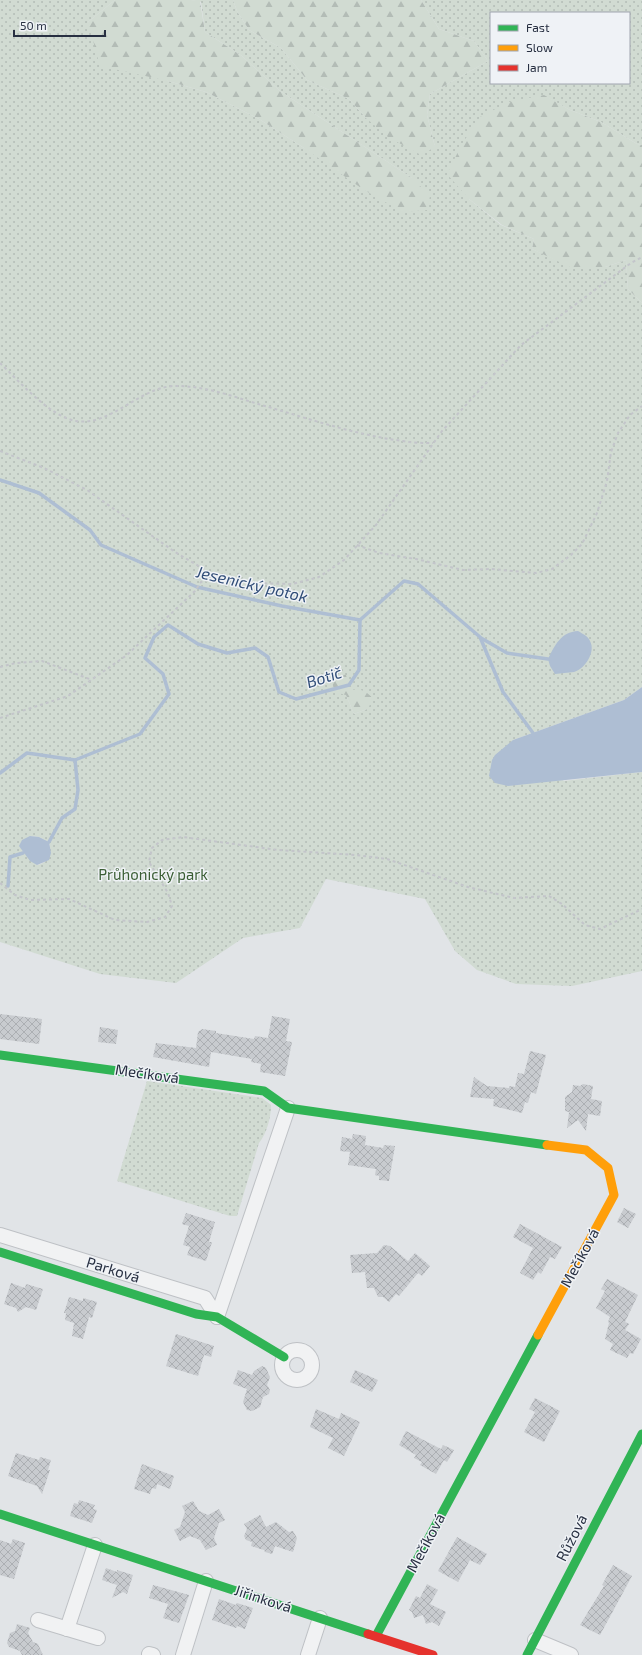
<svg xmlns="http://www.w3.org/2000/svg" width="642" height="1655" font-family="'Exo 2',sans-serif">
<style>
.grass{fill:url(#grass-dots);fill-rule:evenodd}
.forest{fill:url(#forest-firs)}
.water{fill:#aebed3}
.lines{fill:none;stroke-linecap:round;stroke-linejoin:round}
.stream{stroke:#aebed3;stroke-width:3.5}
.building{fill:url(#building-cross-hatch)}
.street-casing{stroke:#bec1c5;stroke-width:16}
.path{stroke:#c3c5ca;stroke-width:2;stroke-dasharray:3 3;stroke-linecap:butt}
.street{stroke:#f1f2f3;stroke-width:14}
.fast{stroke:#30b455;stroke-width:9}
.slow{stroke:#ff9f0a;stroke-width:9}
.jam{stroke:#e5322d;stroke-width:9}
.labels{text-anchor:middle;stroke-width:3;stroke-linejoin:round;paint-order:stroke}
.park-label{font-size:15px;fill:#3a5d34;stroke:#eff2f6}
.street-label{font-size:15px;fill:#272f41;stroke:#eff2f6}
.water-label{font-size:16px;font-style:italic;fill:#2f4c77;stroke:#eff2f6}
</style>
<defs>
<pattern id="grass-dots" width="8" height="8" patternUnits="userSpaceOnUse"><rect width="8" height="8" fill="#d1dbd2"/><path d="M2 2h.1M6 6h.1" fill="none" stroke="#b3bcb6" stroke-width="1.8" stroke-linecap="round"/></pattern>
<pattern id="forest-firs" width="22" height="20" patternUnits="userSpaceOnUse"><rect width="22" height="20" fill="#d1dbd2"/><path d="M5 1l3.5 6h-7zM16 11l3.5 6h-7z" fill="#b3bcb6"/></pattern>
<pattern id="building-cross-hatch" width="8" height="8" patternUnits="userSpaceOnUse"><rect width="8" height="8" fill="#c8cbcf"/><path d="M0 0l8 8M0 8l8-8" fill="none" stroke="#acafb3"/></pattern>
</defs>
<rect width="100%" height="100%" fill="#e1e4e7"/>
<g class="grass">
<path d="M 0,0 L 115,0 L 88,22 L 168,81 L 206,92 L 259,119 L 304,148 L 412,178 L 280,91 L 242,56 L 205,32 L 201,2 L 191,0 L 233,0 L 237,11 L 249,30 L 281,48 L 307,80 L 349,99 L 366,118 L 435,147 L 427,115 L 430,94 L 488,61 L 474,41 L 439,29 L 421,0 L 642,0 L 642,145 L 637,144 L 601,122 L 570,110 L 543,95 L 469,199 L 501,225 L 534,239 L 532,249 L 572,267 L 605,267 L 626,260 L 628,289 L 642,303 L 642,687 L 624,700 L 513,740 L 564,781 L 642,772 L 642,971 L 572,986 L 516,984 L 477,970 L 455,951 L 425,899 L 326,879 L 300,928 L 243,938 L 176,983 L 100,974 L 0,942 ZM 491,13 L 629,13 L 629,83 L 491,83 ZM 346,695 L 367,709 L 354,714 ZM 30,836 L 39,837 L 49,842 C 52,853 49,863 37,865 Z"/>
<path d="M 147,1081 L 262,1098 L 271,1105 C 271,1117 267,1133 259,1143 L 237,1216 L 230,1216 L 117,1181 Z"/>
</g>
<g class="forest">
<polygon points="115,0 191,0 200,1 205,32 242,56 280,91 412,178 430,196 427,210 403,212 364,190 304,148 259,119 206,92 168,81 100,66 88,22"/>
<polygon points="233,0 421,0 439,29 474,41 488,61 430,94 427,115 435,147 421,155 388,137 366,118 349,99 307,80 281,48 249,30 237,11"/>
<polygon points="544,95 570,110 601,122 637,144 642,145 642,303 628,289 626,260 605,267 572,268 532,249 534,239 502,225 469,199 447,174 462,144 480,117 509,102"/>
<path d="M 335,674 L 346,675 L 350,690 C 361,688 366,691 374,699 L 367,709 L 354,714 L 346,695 L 338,693 L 330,681 Z"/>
</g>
<g class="water">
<path d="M 578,631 C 583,634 588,636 590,641 C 596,652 585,669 574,672 C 568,673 561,673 555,674 L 550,666 L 548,659 C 555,645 561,632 578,631 Z"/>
<polygon points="642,687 642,772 508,786 495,783 489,776 492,760 495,755 513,740 624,700"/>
<polygon points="30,836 39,837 49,842 51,853 49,860 37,865 30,861 19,846 22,840"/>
</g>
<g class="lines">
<g class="stream">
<polyline points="0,480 39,493 90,530 101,545 197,587 282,606 360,620"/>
<polyline points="481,638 507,653 548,659"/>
<polyline points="0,773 27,753 75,760 140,734 169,694 163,674 145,658 154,637 168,625 198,644 227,653 255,648 268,657 279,692 296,699 349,685 359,670 360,620 404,581 418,584 480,637 503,692 533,733 533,736"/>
<polyline points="49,842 62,818 75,809 78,790 75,760"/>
<polyline points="8,886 10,857 23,853"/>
</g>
</g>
<g class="building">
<polygon points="0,1014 42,1019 39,1044 0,1039"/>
<polygon points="272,1016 290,1019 286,1041 292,1042 285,1076 260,1072 261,1064 251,1062 252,1059 211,1052 209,1067 153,1057 156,1043 196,1048 198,1032 202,1029 216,1031 216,1033 254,1039 255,1036 268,1038"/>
<polygon points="100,1027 118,1030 116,1044 98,1042"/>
<polygon points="530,1051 546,1055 536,1094 531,1092 528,1103 525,1102 522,1113 493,1106 494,1099 470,1097 474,1077 487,1086 509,1088 509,1086 515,1087 518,1073 524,1074"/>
<polygon points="583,1084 593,1086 591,1099 602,1101 600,1116 588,1114 586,1131 578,1120 567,1128 569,1112 565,1111 565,1097 572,1092 573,1085 580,1086"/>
<polygon points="353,1134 366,1136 365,1145 383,1148 384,1145 395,1146 389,1181 379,1180 379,1176 375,1175 376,1169 348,1165 350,1152 340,1151 342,1137 352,1139"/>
<polygon points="624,1208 636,1214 628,1228 617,1222"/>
<polygon points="186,1213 215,1222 209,1242 212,1242 206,1261 187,1255 190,1247 183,1245 189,1226 182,1224"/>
<polygon points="520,1224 562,1247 555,1259 550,1257 541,1274 538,1272 533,1280 520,1273 533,1248 513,1237"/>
<polygon points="384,1245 390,1246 408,1261 415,1253 430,1266 422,1276 418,1273 399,1296 396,1294 389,1302 383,1297 378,1297 374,1288 367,1288 365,1272 352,1273 350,1255 377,1253"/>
<polygon points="607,1279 638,1295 625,1322 629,1324 625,1330 641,1339 633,1354 630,1353 627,1358 610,1350 613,1344 605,1339 609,1323 608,1322 610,1317 596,1308 605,1291 601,1289"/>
<polygon points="11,1283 25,1288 26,1284 43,1289 36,1310 26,1307 18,1312 16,1308 4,1304"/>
<polygon points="69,1297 83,1301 83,1298 97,1302 92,1318 89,1317 83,1339 72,1336 74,1323 65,1320 66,1313 64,1313"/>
<polygon points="176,1334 214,1346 211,1357 204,1355 198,1376 166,1366"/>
<polygon points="262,1366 266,1368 270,1377 267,1385 270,1390 269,1394 263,1397 260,1407 252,1411 247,1410 243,1402 247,1389 233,1384 238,1370 252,1375 254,1371"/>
<polygon points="355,1370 378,1380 372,1392 350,1382"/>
<polygon points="535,1398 560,1411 544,1442 524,1432 535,1412 529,1409"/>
<polygon points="316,1409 339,1419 341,1413 360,1422 344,1456 328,1448 333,1438 310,1427"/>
<polygon points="406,1431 441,1449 443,1445 454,1450 447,1462 444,1460 436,1474 420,1465 422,1462 414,1458 416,1455 399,1445"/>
<polygon points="16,1453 39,1460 40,1457 51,1460 48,1470 50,1470 42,1494 37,1486 8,1476"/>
<polygon points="142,1464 174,1476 170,1489 157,1484 156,1489 152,1488 150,1494 134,1489"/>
<polygon points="79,1500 95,1505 93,1509 97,1510 92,1523 70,1516 74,1503 78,1504"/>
<polygon points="193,1501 199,1511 208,1515 219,1509 225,1520 219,1523 214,1538 217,1545 206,1550 200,1540 190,1536 180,1541 174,1530 180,1527 185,1512 182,1506"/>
<polygon points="260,1515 266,1527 276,1522 289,1532 293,1531 297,1538 293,1552 275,1546 272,1554 265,1552 264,1550 251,1546 252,1542 246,1540 244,1536 247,1529 244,1524"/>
<polygon points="457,1537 487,1554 480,1565 470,1560 458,1582 438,1571"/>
<polygon points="13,1539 25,1543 14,1579 0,1575 0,1540 11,1544"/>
<polygon points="613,1565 632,1576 600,1635 580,1625 604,1586 602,1585"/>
<polygon points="106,1568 117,1572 117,1570 133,1575 127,1594 123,1592 112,1598 117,1585 102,1580"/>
<polygon points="427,1584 438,1590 430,1604 446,1612 439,1626 432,1622 426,1624 423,1615 414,1618 412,1612 409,1610 416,1596 420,1598"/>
<polygon points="153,1585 189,1595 179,1623 163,1618 168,1604 149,1598"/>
<polygon points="219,1599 236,1605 237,1603 253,1608 245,1629 237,1626 236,1628 212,1620"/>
<polygon points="17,1624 30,1628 28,1633 33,1642 38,1644 43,1655 22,1655 20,1651 9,1647 7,1643 10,1633 15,1631"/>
</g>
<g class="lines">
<defs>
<g id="street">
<polyline points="0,1235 205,1298 217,1317"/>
<polyline points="217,1317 288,1108"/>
<circle cx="297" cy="1365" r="15"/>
<polyline points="38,1620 98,1638"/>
<polyline points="67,1629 95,1545"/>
<polyline points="535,1640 571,1655"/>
<polyline points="149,1654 153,1655"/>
<polyline points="183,1655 206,1581"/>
<polyline points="308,1655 320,1618"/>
</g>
</defs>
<use href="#street" class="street-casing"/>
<g class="path">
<path d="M 0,363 C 19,381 49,416 76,421 C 111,427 141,385 177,386 C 207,386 237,398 265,406 C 310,419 356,435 403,441 C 413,443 423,443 433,443"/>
<polyline points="0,451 44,468 87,490 175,552 217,577"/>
<polyline points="357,545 379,553 416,559 463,570 491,569 536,573 552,569 571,555 582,544 597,513 607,481 611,452 618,433 630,415 642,406"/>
<polyline points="0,667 16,663 42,661 92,680"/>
<polyline points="0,718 68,696 127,655 195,591 201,582 217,577 252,583 292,584 319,577 344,560 376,525 442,431 521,345 631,263 642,257"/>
<polyline points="0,883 15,895 30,900 69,899 115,920 147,922 165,917 172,906 168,893 149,862 152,848 162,840 183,837 278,850 356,855 387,859 468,887 514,898 549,896 562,904 585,925 600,929 642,909"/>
</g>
<use href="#street" class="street"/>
<g class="fast">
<polyline points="0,1055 264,1091 288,1108 547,1145"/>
<polyline points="0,1252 196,1314 217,1317 284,1357"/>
<polyline points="0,1514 368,1634"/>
<polyline points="376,1636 538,1335"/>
<polyline points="527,1655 642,1434"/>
</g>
<polyline class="slow" points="538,1335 614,1195 608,1168 586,1150 547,1145"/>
<polyline class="jam" points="368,1634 433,1655"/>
</g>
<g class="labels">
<g class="park-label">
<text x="153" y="880">Průhonický park</text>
</g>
<g class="street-label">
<text transform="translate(147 1074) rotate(8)" y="5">Mečíková</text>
<text transform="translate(580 1258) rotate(-62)" y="5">Mečíková</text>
<text transform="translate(113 1270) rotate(17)" y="5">Parková</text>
<text transform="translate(572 1538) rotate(-63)" y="5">Růžová</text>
<text transform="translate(426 1543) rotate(-62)" y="5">Mečíková</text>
<text transform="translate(263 1599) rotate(18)" y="5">Jiřinková</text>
</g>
<g class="water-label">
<text transform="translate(252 584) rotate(13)" y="6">Jesenický potok</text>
<text transform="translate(324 677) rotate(-18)" y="6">Botič</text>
</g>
</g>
<rect x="490" y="12" width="140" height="72" fill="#eff2f6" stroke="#9fa4ae"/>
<rect x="498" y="25" width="20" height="6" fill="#30b455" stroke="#9fa4ae"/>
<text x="526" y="32" font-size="12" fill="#272f41">Fast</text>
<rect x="498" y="45" width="20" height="6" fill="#ff9f0a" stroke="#9fa4ae"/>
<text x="526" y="52" font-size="12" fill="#272f41">Slow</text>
<rect x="498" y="65" width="20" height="6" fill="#e5322d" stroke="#9fa4ae"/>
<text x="526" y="72" font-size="12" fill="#272f41">Jam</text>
<path d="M14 30v6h91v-6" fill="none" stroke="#272f41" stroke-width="2"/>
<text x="20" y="30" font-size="12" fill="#272f41" stroke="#eff2f6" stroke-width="3" paint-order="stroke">50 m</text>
</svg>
